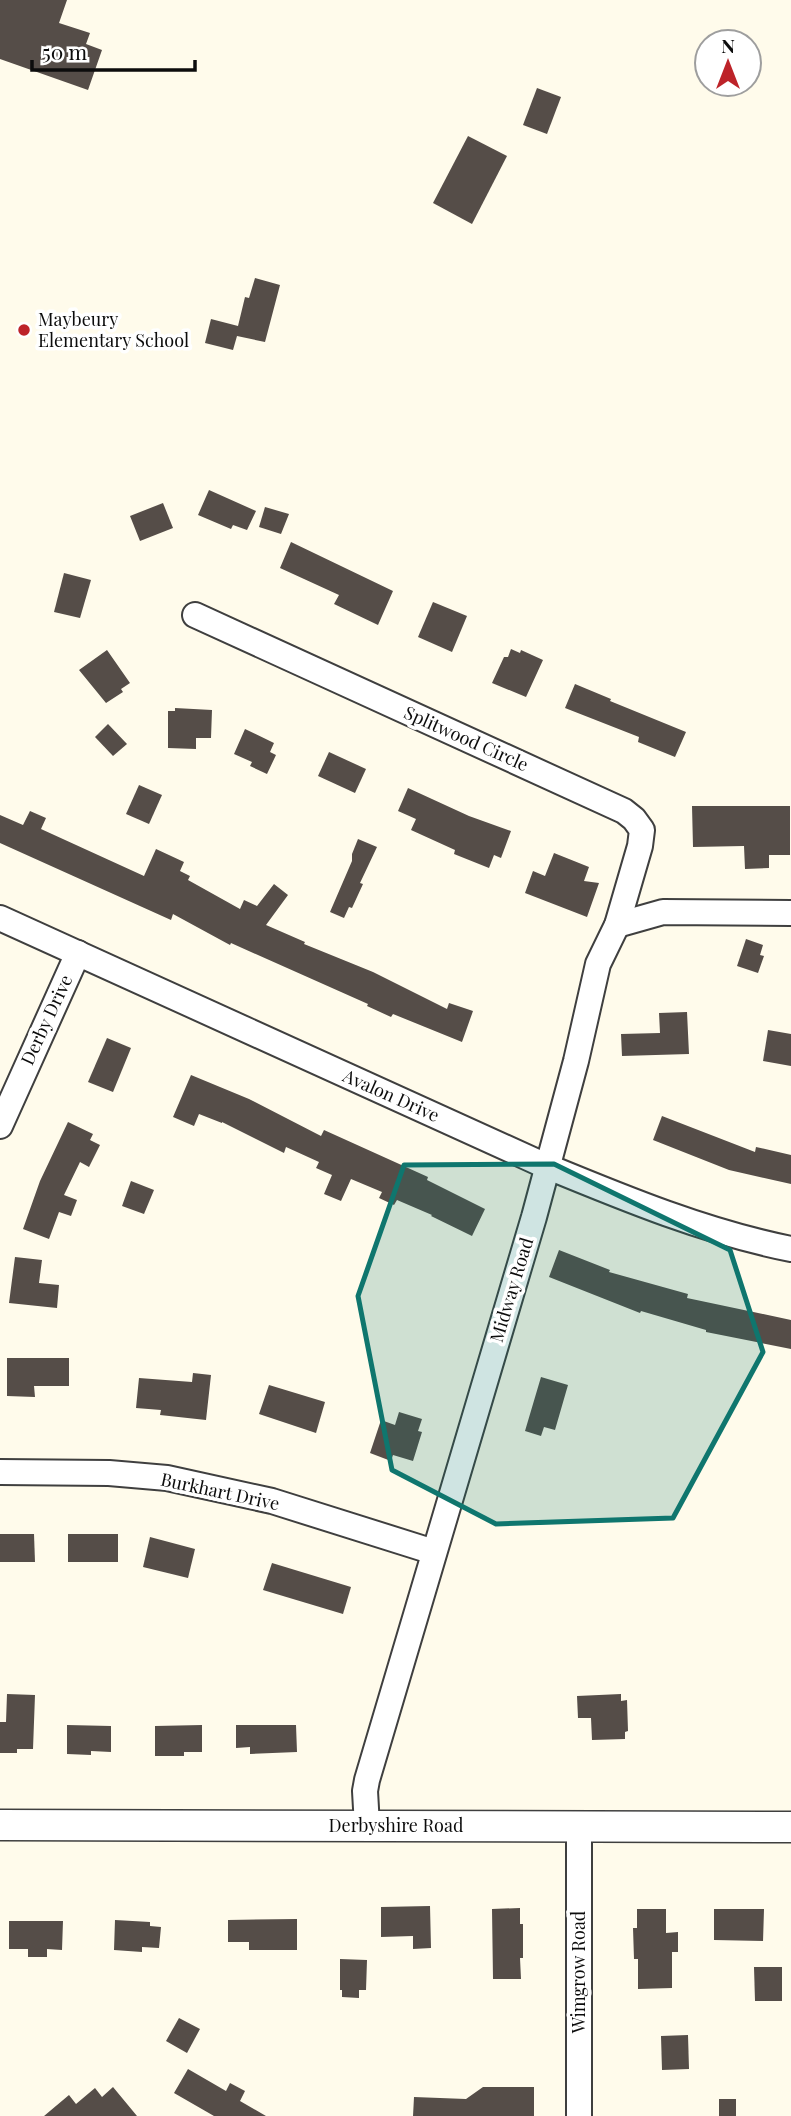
<svg xmlns="http://www.w3.org/2000/svg" width="791" height="2116" font-family="'Playfair Display',serif">
<style>
.building{fill:#554d48}
.lines{fill:none;stroke-linecap:round;stroke-linejoin:round}
.minor-casing{stroke:#3f3f3f;stroke-width:28}
.tertiary-casing{stroke:#3f3f3f;stroke-width:33}
.minor{stroke:#fff;stroke-width:24}
.tertiary{stroke:#fff;stroke-width:30}
.marked{fill:#0f766e;fill-opacity:0.2;stroke:#0f766e;stroke-width:5;stroke-linejoin:round}
.poi-dot{fill:#bd2329;stroke:#fff;stroke-width:2.5}
.labels{text-anchor:middle;stroke-width:7;stroke-linejoin:round;paint-order:stroke}
.poi-label{font-size:18px;fill:#0c0c0c;stroke:#fff;text-anchor:start}
.street-label{font-size:18px;fill:#0c0c0c;stroke:#fff}
</style>
<rect width="100%" height="100%" fill="#fffbeb"/>
<g class="building">
<polygon points="0,0 67,0 59,23 90,33 86,44 102,50 88,90 0,59"/>
<polygon points="537,88 561,97 547,134 523,125"/>
<polygon points="468,136 507,156 472,224 433,203"/>
<polygon points="255,278 280,285 265,342 237,336 233,350 205,343 211,319 238,326 245,297 249,298"/>
<polygon points="209,490 256,511 247,530 233,525 231,529 198,515"/>
<polygon points="163,503 173,528 140,541 130,516"/>
<polygon points="265,507 289,514 281,534 259,527"/>
<polygon points="291,542 393,591 378,625 334,604 339,595 280,568"/>
<polygon points="64,573 91,580 80,618 54,612"/>
<polygon points="433,602 467,616 452,652 418,637"/>
<polygon points="511,649 520,653 521,650 543,660 526,697 492,683 504,657 508,657"/>
<polygon points="107,650 130,683 121,689 123,692 106,703 79,670"/>
<polygon points="575,684 611,699 610,701 686,732 675,757 638,742 639,737 565,708"/>
<polygon points="175,708 212,710 211,738 196,738 196,749 168,748 168,711 175,711"/>
<polygon points="108,724 127,744 113,756 95,737"/>
<polygon points="245,729 274,743 270,752 276,755 267,774 250,766 252,762 234,754"/>
<polygon points="329,752 366,769 355,793 318,776"/>
<polygon points="139,785 162,795 149,824 126,814"/>
<polygon points="408,788 469,816 511,831 501,858 494,855 489,868 454,854 455,850 411,830 416,819 398,811"/>
<polygon points="692,806 790,806 790,855 769,855 769,868 745,869 744,846 693,847"/>
<polygon points="30,811 46,818 41,829 144,876 156,849 184,862 180,871 190,876 188,880 240,909 244,900 257,906 274,884 288,895 266,925 305,942 304,944 373,972 447,1009 449,1003 473,1011 462,1042 393,1014 391,1017 367,1006 368,1004 231,943 230,945 173,914 171,920 0,843 0,815 23,825"/>
<polygon points="358,839 377,847 360,883 363,884 352,908 349,907 344,918 330,912 352,861 352,854"/>
<polygon points="554,853 589,867 584,881 599,883 587,917 525,893 533,871 545,876"/>
<polygon points="746,939 763,945 760,955 764,956 758,973 737,966"/>
<polygon points="687,1012 689,1054 622,1056 621,1034 660,1033 659,1013"/>
<polygon points="768,1030 791,1034 791,1066 763,1061"/>
<polygon points="107,1038 131,1048 113,1092 88,1082"/>
<polygon points="191,1075 249,1099 321,1136 324,1130 428,1177 427,1180 485,1209 472,1236 431,1216 432,1215 397,1200 394,1205 379,1198 382,1192 351,1179 341,1201 324,1194 332,1175 316,1168 319,1162 286,1147 284,1153 222,1122 222,1123 199,1114 194,1126 173,1117"/>
<polygon points="662,1116 755,1152 756,1147 791,1155 791,1184 729,1170 653,1140"/>
<polygon points="68,1122 93,1134 90,1140 100,1145 89,1167 80,1162 64,1195 77,1200 71,1216 59,1212 49,1239 23,1229 40,1181"/>
<polygon points="131,1181 154,1190 144,1214 122,1206"/>
<polygon points="559,1250 610,1270 609,1272 688,1294 687,1298 791,1320 791,1349 706,1332 706,1330 641,1311 640,1313 549,1277"/>
<polygon points="15,1257 42,1260 39,1283 59,1285 57,1308 9,1303"/>
<polygon points="7,1358 69,1358 69,1386 34,1386 35,1397 7,1396"/>
<polygon points="193,1373 211,1375 206,1420 160,1415 161,1410 136,1408 139,1378 192,1382"/>
<polygon points="541,1377 568,1385 555,1430 544,1427 541,1436 525,1431"/>
<polygon points="269,1385 325,1402 316,1433 259,1414"/>
<polygon points="399,1412 422,1419 418,1431 422,1432 413,1461 393,1455 391,1461 370,1453 381,1420 395,1425"/>
<polygon points="0,1534 34,1534 35,1562 0,1562"/>
<rect x="68" y="1534" width="50" height="28"/>
<polygon points="150,1537 195,1549 188,1578 143,1567"/>
<polygon points="272,1563 351,1587 343,1614 263,1590"/>
<polygon points="7,1694 35,1695 33,1749 17,1749 17,1753 0,1753 0,1722 6,1722"/>
<polygon points="621,1694 621,1701 627,1700 628,1731 625,1732 625,1739 592,1740 591,1718 578,1718 577,1696"/>
<polygon points="67,1725 111,1726 111,1752 91,1751 91,1755 67,1754"/>
<polygon points="202,1725 202,1752 184,1752 184,1756 155,1756 155,1726"/>
<polygon points="236,1725 296,1725 297,1752 250,1754 250,1747 236,1748"/>
<polygon points="430,1906 431,1948 413,1949 413,1936 381,1937 381,1907"/>
<polygon points="520,1908 520,1924 523,1924 523,1958 520,1958 521,1979 493,1979 492,1909"/>
<polygon points="637,1909 666,1909 666,1933 678,1932 678,1952 672,1952 672,1988 638,1989 638,1959 634,1959 633,1928 637,1928"/>
<polygon points="714,1909 764,1909 763,1941 714,1940"/>
<polygon points="297,1919 297,1950 249,1950 249,1942 228,1942 228,1920"/>
<polygon points="115,1920 150,1922 150,1926 161,1927 159,1948 142,1947 142,1952 114,1950"/>
<polygon points="9,1921 63,1921 62,1950 47,1949 47,1957 28,1957 28,1949 9,1949"/>
<polygon points="340,1959 367,1960 366,1990 359,1990 359,1998 342,1997 342,1990 340,1990"/>
<polygon points="754,1967 782,1967 782,2001 755,2001"/>
<polygon points="179,2018 200,2029 187,2053 166,2041"/>
<polygon points="688,2035 689,2069 662,2070 661,2036"/>
<polygon points="188,2069 226,2091 230,2083 245,2091 240,2101 266,2116 214,2116 174,2093"/>
<polygon points="113,2087 137,2116 44,2116 69,2095 76,2104 95,2088 102,2097"/>
<polygon points="483,2087 534,2087 534,2116 413,2116 414,2097 466,2099"/>
<rect x="719" y="2099" width="17" height="17"/>
</g>
<g class="lines">
<defs>
<g id="minor">
<polyline points="195,615 624,811 634,819 642,830 640,846 617,925 598,964 576,1061 534,1217 367,1780 365,1791 367,1826"/>
<path d="M 0,918 L 546,1166 C 626,1199 706,1232 791,1249"/>
<polyline points="617,925 663,912 791,913"/>
<polyline points="0,1126 78,953"/>
<polyline points="0,1472 109,1473 167,1478 272,1501 434,1552"/>
<polyline points="579,1827 579,2116"/>
</g>
<polyline id="tertiary" points="0,1825 791,1827"/>
</defs>
<use href="#minor" class="minor-casing"/>
<use href="#tertiary" class="tertiary-casing"/>
<use href="#minor" class="minor"/>
<use href="#tertiary" class="tertiary"/>
</g>
<path class="marked" d="M 554,1164 L 730,1250 L 763,1352 L 673,1518 L 496,1524 L 392,1470 L 358,1296 L 404,1165 Z"/>
<circle class="poi-dot" cx="24" cy="330" r="7"/>
<g class="labels">
<g class="poi-label">
<text x="38" y="326">Maybeury<tspan x="38" dy="21">Elementary School</tspan></text>
</g>
<g class="street-label">
<text transform="translate(466 739) rotate(24)" y="6">Splitwood Circle</text>
<text transform="translate(47 1020) rotate(-65)" y="6">Derby Drive</text>
<text transform="translate(391 1096) rotate(24)" y="6">Avalon Drive</text>
<text transform="translate(512 1290) rotate(-73)" y="6">Midway Road</text>
<text transform="translate(220 1492) rotate(12)" y="6">Burkhart Drive</text>
<text x="396" y="1832">Derbyshire Road</text>
<text transform="translate(579 1972) rotate(-90)" y="6">Wimgrow Road</text>
</g>
</g>
<g transform="translate(728 63)"><circle r="33" fill="#ffffff" stroke="#9e9e9e" stroke-width="2"/>
<path d="M0-5L12 26L0 18L-12 26Z" fill="#bd2329"/>
<text y="-10" font-size="19" font-weight="bold" text-anchor="middle" fill="#0c0c0c">N</text>
</g>
<path d="M32 60v10h163v-10" fill="none" stroke="#0c0c0c" stroke-width="3.5"/>
<text x="42" y="60" font-size="21" fill="#0c0c0c" stroke="#ffffff" stroke-width="5" paint-order="stroke">50 m</text>
</svg>
